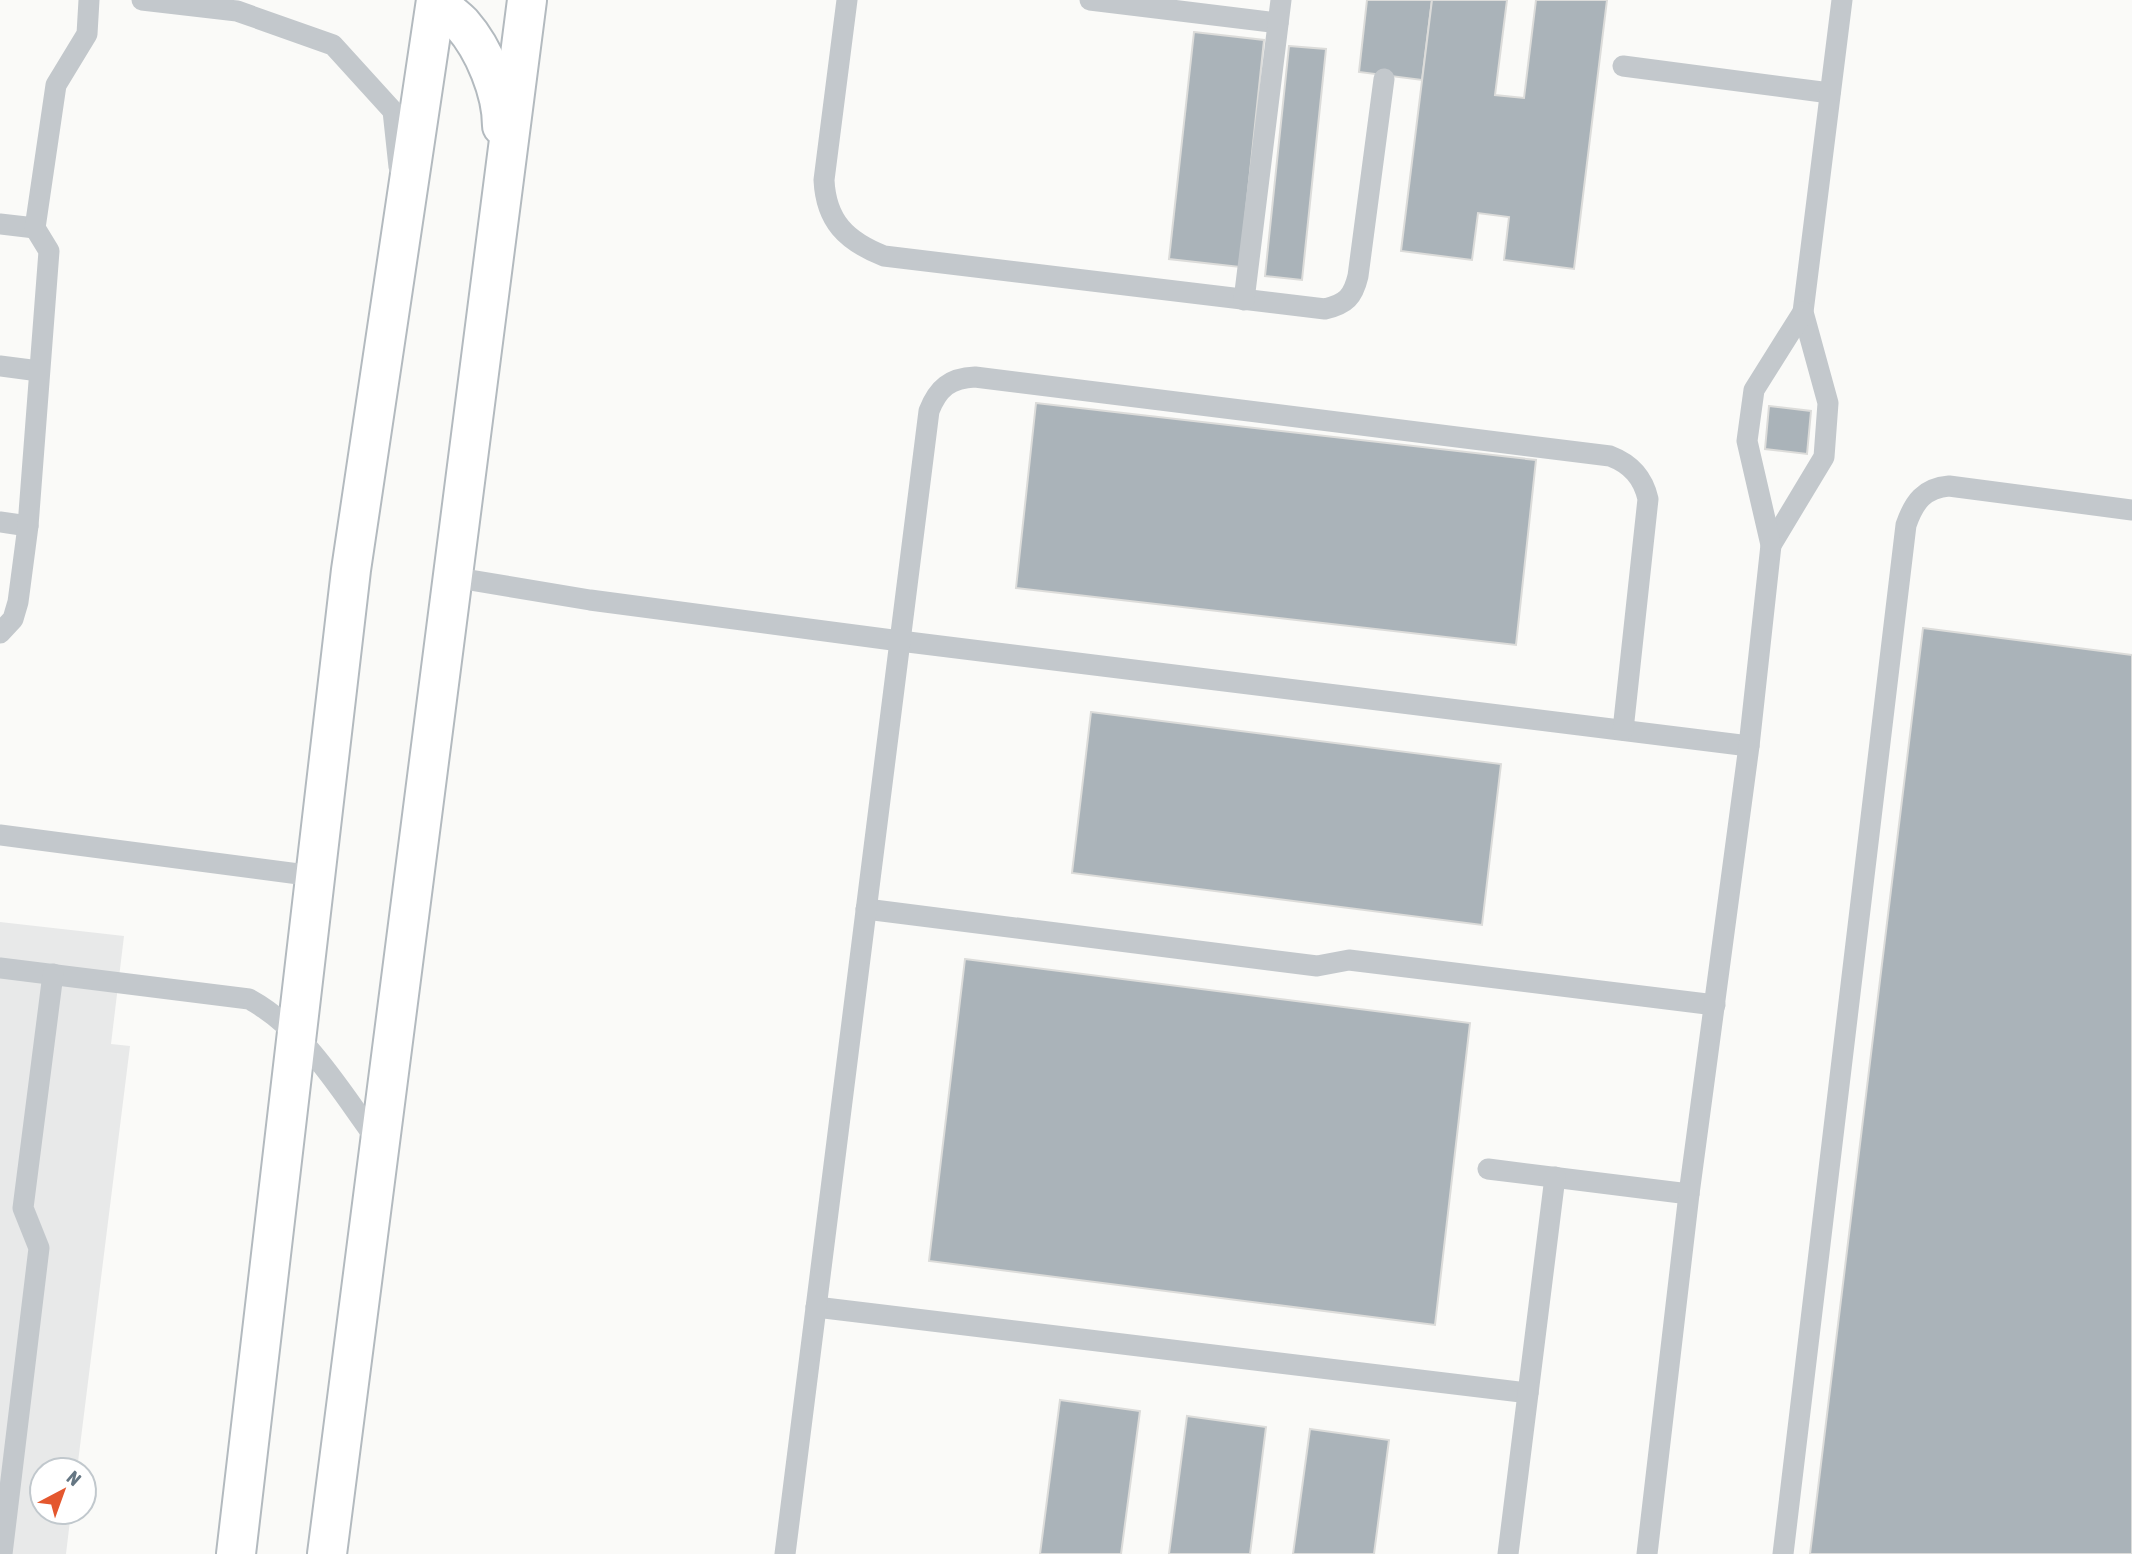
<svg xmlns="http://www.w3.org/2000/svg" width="2132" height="1554" font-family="'Asap Condensed',sans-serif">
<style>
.built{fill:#e8e9e9}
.building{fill:#aab3b9;stroke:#dcdcda;stroke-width:2}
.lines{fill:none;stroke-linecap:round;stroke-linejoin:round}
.secondary-casing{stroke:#b3babf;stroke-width:42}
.lane{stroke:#c3c8cc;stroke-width:21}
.secondary{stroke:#fff;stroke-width:38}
</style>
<rect width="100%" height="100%" fill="#fafaf8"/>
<polygon class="built" points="0,922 124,936 111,1044 130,1046 77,1470 42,1470 42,1512 71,1512 66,1554 0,1554"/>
<g class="building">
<polygon points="1367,0 1432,0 1422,80 1359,72"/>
<polygon points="1432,0 1507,0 1495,95 1524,98 1536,0 1607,0 1574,269 1504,260 1509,217 1478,213 1472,260 1401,251"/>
<polygon points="1194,32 1264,40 1240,267 1169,259"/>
<polygon points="1289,46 1326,49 1302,280 1265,276"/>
<polygon points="1036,403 1536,460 1516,645 1016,588"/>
<polygon points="1769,406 1811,411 1807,454 1765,449"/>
<polygon points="1923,628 2132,655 2132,1554 1810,1554"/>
<polygon points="1091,712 1501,764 1482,925 1072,873"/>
<polygon points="965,959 1470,1023 1435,1325 929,1261"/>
<polygon points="1060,1400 1140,1411 1121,1554 1040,1554"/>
<polygon points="1187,1416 1266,1427 1250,1554 1169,1554"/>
<polygon points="1310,1429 1389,1440 1374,1554 1293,1554"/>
</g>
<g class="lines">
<defs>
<g id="secondary">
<path d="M 436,2 C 444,9 454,16 462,24 C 484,49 502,92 502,126"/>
<polyline points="236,1554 351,570 436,0"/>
<polyline points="327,1554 527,0"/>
</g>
</defs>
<use href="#secondary" class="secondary-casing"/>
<g class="lane">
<polyline points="142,0 237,11 333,45 393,111 399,167"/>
<path d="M 847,0 L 824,180 C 826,221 846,241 884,256 L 1325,309 C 1346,304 1353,297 1358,276 L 1384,79"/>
<polyline points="1090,0 1278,23"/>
<polyline points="1623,66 1830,93"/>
<polyline points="0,224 35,228"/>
<polyline points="1244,300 1281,0"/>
<polyline points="0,366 39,371"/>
<polyline points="0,522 28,526"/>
<polyline points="1771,545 1824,457 1828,403 1803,312 1842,0"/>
<polyline points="452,577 590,600 900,641 1749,746"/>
<polyline points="0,633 13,619 18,602 28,526 49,251 35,228 56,85 87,34 89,0"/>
<polyline points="0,835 314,876"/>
<polyline points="866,909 1317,966 1349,960 1715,1005"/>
<path d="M 0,968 L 249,999 C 306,1030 341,1092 379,1143"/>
<polyline points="1488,1169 1689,1194"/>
<polyline points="816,1307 1528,1393"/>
<polyline points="2,1554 39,1248 23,1208 53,974"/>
<path d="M 785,1554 L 929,411 C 938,388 950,378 975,377 L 1610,456 C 1631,464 1643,477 1648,499 L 1623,730"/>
<polyline points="1508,1554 1555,1177"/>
<polyline points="1647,1554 1689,1194 1749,746 1771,545 1747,441 1754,390 1803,312"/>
<path d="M 1783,1554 L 1906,525 C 1914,502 1924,488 1949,486 L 2132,510"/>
</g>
<use href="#secondary" class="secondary"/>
</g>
<g transform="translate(63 1491) rotate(41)"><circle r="33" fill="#ffffff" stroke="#c1c8cd" stroke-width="2"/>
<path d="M0-5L12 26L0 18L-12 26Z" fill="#e4572e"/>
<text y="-10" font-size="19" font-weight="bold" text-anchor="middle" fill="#657683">N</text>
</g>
</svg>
